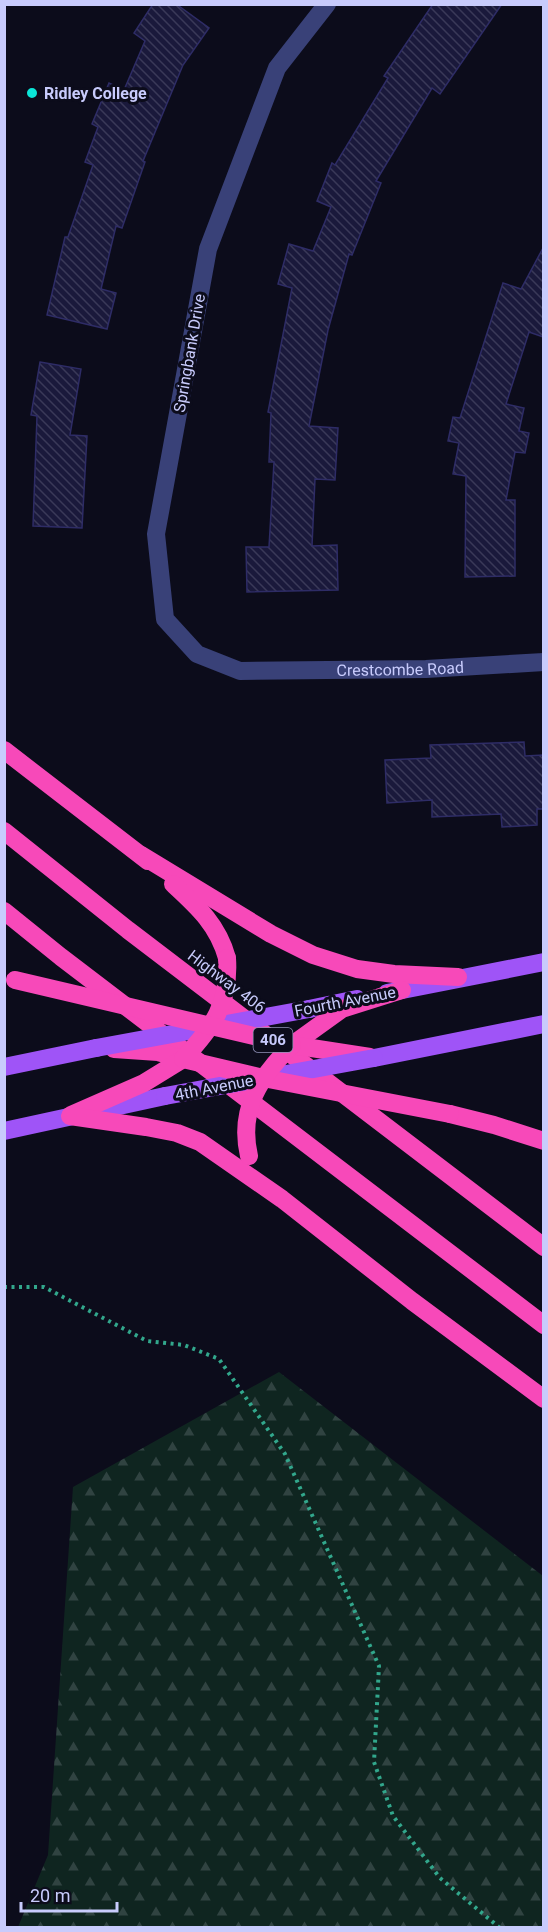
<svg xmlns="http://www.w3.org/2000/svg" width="548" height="1932" font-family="Roboto,sans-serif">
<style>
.forest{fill:url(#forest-firs)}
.building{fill:url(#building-back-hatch);stroke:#2e2c66;stroke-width:1.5}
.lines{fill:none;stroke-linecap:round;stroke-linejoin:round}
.path{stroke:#32a78c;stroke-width:4;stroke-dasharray:3 4.5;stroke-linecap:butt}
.minor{stroke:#394178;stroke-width:18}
.major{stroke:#9f54f7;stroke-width:18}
.highway{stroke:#f749b9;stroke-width:18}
.major-bridge{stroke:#9f54f7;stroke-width:18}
.highway-bridge{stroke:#f749b9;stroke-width:18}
.poi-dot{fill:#0be6d8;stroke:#0c0c1b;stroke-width:2}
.labels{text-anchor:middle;stroke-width:6;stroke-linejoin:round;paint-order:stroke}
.shield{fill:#0c0c1b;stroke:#9092b8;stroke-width:1.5}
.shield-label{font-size:15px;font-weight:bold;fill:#c8cbfc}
.poi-label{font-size:16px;font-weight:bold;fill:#c8cbfc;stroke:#0c0c1b;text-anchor:start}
.street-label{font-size:16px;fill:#c8cbfc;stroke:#0c0c1b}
</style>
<defs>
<pattern id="forest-firs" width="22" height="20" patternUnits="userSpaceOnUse" patternTransform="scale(1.5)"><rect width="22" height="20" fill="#0f2520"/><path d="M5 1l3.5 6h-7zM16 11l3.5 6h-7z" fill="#304341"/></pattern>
<pattern id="building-back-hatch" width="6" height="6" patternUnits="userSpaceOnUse" patternTransform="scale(1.5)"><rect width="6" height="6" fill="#1a193b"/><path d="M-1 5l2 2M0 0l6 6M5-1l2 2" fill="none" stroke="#3a3958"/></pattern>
</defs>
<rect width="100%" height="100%" fill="#0c0c1b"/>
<polygon class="forest" points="279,1372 543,1576 543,1927 18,1927 48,1855 73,1487"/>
<g class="building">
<polygon points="153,4 176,4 209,28 183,65 143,161 145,162 122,228 116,226 101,289 116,293 107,329 47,315 65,237 68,237 93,165 85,162 98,127 92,124 109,83 124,90 145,41 134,33"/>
<polygon points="433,4 502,4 440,94 432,88 376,181 381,183 352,255 349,254 328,330 309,426 338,428 335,480 315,479 312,546 337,545 338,590 247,592 246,547 269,547 274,462 269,462 271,413 268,412 292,288 278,284 289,244 313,251 331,207 317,201 332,163 335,165 388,78 384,76"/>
<polygon points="543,248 543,337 529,332 506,404 524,408 519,431 529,433 525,453 515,452 506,500 515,500 515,576 465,577 466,476 453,474 459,443 448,441 453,417 460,418 503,283 521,289"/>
<polygon points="40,362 81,369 70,435 87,436 82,528 33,526 37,416 31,415"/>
<polygon points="524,742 525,756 543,755 543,809 537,809 537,825 502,827 501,814 432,817 432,800 387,803 385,760 431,758 430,745"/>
</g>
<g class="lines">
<polyline class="path" points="4,1287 44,1287 147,1341 184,1345 219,1359 285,1454 379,1666 374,1762 393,1816 440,1878 500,1928"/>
<path class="minor" id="s1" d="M 327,4 L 277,68 L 208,249 L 156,534 L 165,619 L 197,654 L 240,671 L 426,669 L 544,662"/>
<g class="major">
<polyline points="387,993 544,962"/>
<polyline points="309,1009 357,999"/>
<polyline points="374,1058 544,1024"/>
<polyline points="4,1067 96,1048"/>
<polyline points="4,1131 165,1096"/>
</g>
<g class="highway">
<polyline points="4,750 148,861"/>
<polyline points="4,831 128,930 544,1247"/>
<polyline points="141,855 271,934 313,955 357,969 394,974 458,977"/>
<path d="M 173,884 C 198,907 218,925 227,958"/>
<polyline points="4,911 61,957 544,1325"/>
<polyline points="292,1045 342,1009 402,990"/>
<polyline points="292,1045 370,1057"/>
<polyline points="114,1049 158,1052 183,1059"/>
<polyline points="450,1114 494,1125 544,1141"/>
<polyline points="71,1115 144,1083 183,1059"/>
<polyline points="70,1116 146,1127 177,1133 200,1142 282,1199 412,1301 544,1399"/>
</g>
<g class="major-bridge">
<polyline points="96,1048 309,1009"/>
<polyline points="165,1096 374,1058"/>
</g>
<g class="highway-bridge">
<path d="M 227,958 C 230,1004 213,1027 183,1059 L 263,1078 L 450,1114"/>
<polyline points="15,980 292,1045"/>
<path d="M 249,1156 C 238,1109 260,1077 292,1045"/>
</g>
</g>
<circle class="poi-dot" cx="32" cy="93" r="6"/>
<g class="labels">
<rect class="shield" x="253.5" y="1028" width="39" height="24" rx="4.5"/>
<g class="shield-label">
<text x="273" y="1045">406</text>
</g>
<g class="poi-label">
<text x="44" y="99">Ridley College</text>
</g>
<g class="street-label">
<text transform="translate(189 353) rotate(-80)" y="6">Springbank Drive</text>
<text dy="6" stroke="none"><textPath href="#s1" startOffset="904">Crestcombe Road</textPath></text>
<text transform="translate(227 981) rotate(37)" y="6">Highway 406</text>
<text transform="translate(345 1001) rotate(-11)" y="6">Fourth Avenue</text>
<text transform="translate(214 1087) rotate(-11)" y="6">4th Avenue</text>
</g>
</g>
<rect width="548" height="1932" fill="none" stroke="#c8cbfc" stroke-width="12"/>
<path d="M21 1902v9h96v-9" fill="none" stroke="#c8cbfc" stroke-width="3"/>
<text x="30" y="1902" font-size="18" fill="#c8cbfc" stroke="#0c0c1b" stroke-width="4.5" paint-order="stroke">20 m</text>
</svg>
